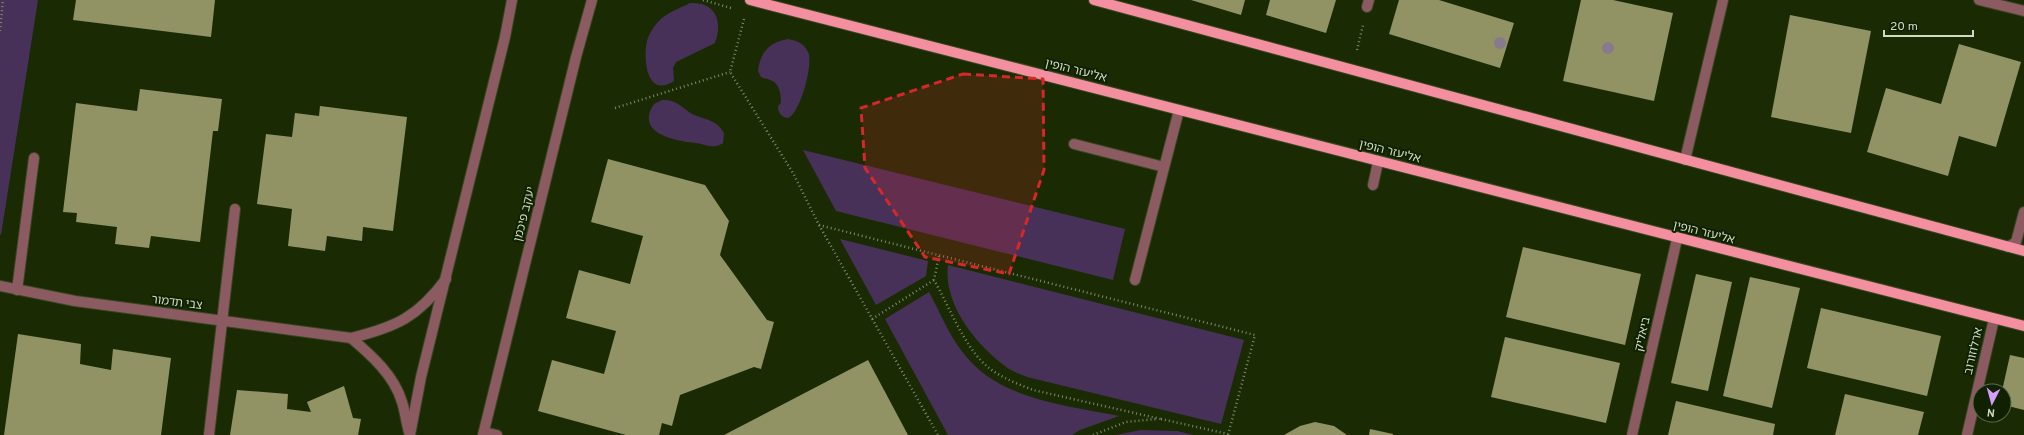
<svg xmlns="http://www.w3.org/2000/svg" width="2024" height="435" font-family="Overpass,'Noto Sans Hebrew',sans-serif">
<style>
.green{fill:#483158}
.building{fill:#919365}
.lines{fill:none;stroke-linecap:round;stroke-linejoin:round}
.minor-casing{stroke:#374723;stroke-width:12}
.major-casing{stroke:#374723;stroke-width:12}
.path{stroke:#7c8a6c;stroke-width:2.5;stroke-dasharray:1 3;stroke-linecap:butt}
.minor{stroke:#8c5b62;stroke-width:10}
.major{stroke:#f38f9e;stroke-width:10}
.tree{fill:#877b8b}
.marked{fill:#d62828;fill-opacity:0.2;stroke:#d62828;stroke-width:3;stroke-dasharray:8 5;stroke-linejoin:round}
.labels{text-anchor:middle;stroke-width:4;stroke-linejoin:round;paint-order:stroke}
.street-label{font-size:12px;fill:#cedac4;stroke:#102100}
</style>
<rect width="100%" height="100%" fill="#1a2b04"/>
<g class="green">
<polygon points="0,0 38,0 1,235 0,234"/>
<path d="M 690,3 C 716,2 723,21 715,43 L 676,62 L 673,68 L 674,81 C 646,99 643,58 647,41 C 649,34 654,26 658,22 C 667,12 679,9 690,3 Z"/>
<path d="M 788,39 C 797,41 804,43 808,52 C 814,63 800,114 788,118 C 781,117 778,113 778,106 L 781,103 C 781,95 780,83 770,80 C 767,78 764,79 761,77 L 758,71 C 760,52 770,42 788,39 Z"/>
<path d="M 662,100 C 676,99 681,107 692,114 C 705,120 716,119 724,133 L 723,143 C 714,150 705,144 696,143 C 677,141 634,134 654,104 Z"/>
<polygon points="803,150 1125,229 1113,280 836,211"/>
<polygon points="840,239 928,261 926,276 876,305"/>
<path d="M 948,265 L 1244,340 L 1221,424 L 1027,377 C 1020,374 1011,371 1005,366 C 975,344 943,303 948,265 Z"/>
<path d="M 929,292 C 940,312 949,336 964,354 C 1000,400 1065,405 1119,416 L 1080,430 L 1072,435 L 948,435 L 885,319 Z"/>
<polygon points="1141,430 1177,431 1194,435 1116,435"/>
</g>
<g class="building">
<polygon points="76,0 215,0 211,37 73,20"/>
<polygon points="1191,0 1245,0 1241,15"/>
<polygon points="1270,0 1336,0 1326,33 1266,15"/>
<polygon points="1399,0 1439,0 1514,23 1500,68 1389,34"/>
<polygon points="1581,0 1613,0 1673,13 1654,101 1563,81"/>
<polygon points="1790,15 1871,31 1851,133 1771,117"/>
<polygon points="1959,44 2021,62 1996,147 1959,136 1948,176 1867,152 1886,88 1941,104"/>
<polygon points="140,89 222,99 218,131 213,131 200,242 151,236 149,248 115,244 117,227 76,222 77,213 63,212 76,103 137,111"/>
<polygon points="320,106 407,117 393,231 363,227 362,241 327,236 325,251 288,246 292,209 257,204 266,134 292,137 295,113 319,116"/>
<polygon points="608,159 705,185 729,221 720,255 767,320 774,322 761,369 754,367 680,395 672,426 662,423 659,435 626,435 538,411 552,360 604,374 616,331 566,318 579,270 630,284 643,236 591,222"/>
<polygon points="1523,247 1641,274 1625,345 1506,317"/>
<polygon points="1696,274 1732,282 1708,391 1671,383"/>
<polygon points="1750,277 1800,288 1772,408 1723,396"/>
<polygon points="1821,308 1941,336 1927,396 1807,368"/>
<polygon points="18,334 81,344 80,364 111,370 113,349 171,358 161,435 4,435"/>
<polygon points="1505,337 1620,363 1606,423 1491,397"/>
<polygon points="2010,355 2024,358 2024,410 2004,405 2004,391 2002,391"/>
<polygon points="868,360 908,435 724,435"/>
<polygon points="344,386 353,418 361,419 358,435 230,435 237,390 288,394 287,409 311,412 307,402"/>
<polygon points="1845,394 1924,412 1918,435 1835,435"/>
<polygon points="1676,401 1775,424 1773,435 1668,435"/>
<polygon points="1315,422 1334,426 1347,435 1284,435 1300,426"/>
<polygon points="1370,429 1393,434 1393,435 1369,435"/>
</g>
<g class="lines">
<defs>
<g id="minor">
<polyline points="1979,0 2024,11"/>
<polyline points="1367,7 1369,0"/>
<polyline points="1074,144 1164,167"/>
<polyline points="1685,160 1723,0"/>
<polyline points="1373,185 1378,162"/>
<polyline points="2008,247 2016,242 2024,212"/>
<polyline points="1135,280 1179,110"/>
<path d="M 0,286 L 75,301 L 351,338 C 396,327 418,317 446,279"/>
<polyline points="17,290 34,158"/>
<path d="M 351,338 C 371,355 394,375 402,402 C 405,411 406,422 409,432"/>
<polyline points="484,432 497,435"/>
<polyline points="209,435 235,209"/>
<polyline points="410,435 421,377 505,37 512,0"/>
<polyline points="483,435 576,57 592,0"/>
<polyline points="1632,435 1677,239"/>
<polyline points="1967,435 1994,319"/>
</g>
<g id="major">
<polyline points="750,0 2024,326"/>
<polyline points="1094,0 2024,251"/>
</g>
</defs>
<use href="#minor" class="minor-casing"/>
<use href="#major" class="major-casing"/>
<g class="path">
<polyline points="703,0 731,8"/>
<polyline points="744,19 730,72 793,173 819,225 938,435"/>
<polyline points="0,31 3,0"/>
<polyline points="1357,50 1363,25"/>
<polyline points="615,108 730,72"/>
<polyline points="819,225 1255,335 1228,435"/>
<path d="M 939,256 L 934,280 C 949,306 965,349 989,368 C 1002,378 1018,384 1033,390 L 1161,419"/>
<polyline points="872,319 934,280"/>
<polyline points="1161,419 1228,434"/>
<polyline points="1093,435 1126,422 1156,419"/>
</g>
<use href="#minor" class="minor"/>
<use href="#major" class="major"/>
</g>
<g class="tree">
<circle cx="1500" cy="43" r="6"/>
<circle cx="1608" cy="48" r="6"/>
</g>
<path class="marked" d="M 963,74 L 1043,79 L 1044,170 L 1009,274 L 925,257 L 865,168 L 861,108 Z"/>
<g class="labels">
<g class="street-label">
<text transform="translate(1076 70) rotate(14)" y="4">אליעזר הופין</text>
<text transform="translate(1390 151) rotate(14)" y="4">אליעזר הופין</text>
<text transform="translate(524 214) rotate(-76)" y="4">יעקב פיכמן</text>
<text transform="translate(1704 232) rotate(14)" y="4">אליעזר הופין</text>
<text transform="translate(177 302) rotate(7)" y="4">צבי תדמור</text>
<text transform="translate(1642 334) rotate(-77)" y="4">ביאליק</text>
<text transform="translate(1973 351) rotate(-77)" y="4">ארלוזורוב</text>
</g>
</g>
<g transform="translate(1992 403) rotate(186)"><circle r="19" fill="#102100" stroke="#5c6b4e"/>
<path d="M0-3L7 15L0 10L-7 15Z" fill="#d49cfb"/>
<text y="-6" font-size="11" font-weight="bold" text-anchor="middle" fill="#cedac4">N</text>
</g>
<path d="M1884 30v6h89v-6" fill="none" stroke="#cedac4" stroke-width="2"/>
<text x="1890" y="30" font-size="12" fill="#cedac4" stroke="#102100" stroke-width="3" paint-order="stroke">20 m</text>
</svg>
